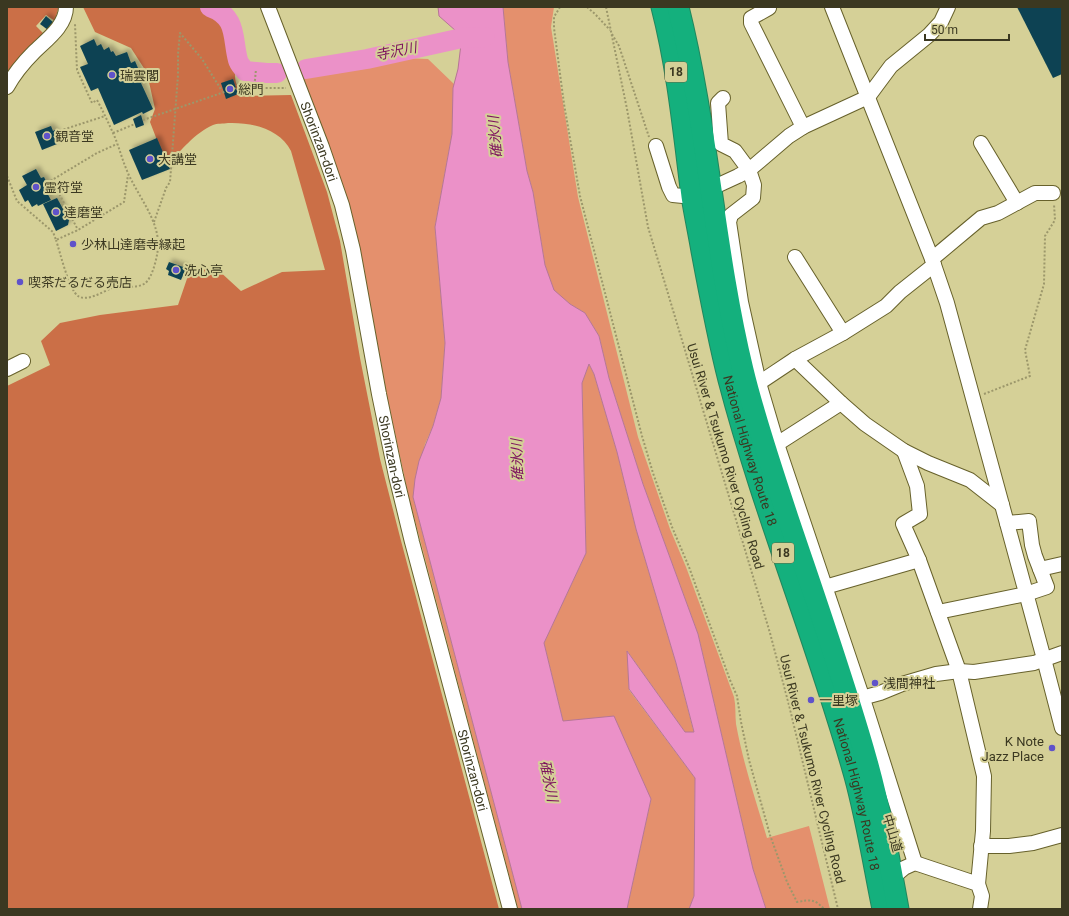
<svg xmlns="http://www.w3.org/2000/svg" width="1069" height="916" font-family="Roboto,'Noto Sans JP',sans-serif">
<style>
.green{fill:#e4906d}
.forest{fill:#cb6f47}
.water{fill:#eb91c8;stroke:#b67696}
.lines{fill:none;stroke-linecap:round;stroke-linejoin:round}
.river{stroke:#eb91c8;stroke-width:20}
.building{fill:#0c4252;filter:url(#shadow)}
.minor-casing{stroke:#67612b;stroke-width:16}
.highway-casing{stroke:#22865d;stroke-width:23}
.path{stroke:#9c976b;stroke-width:2;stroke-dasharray:2 2;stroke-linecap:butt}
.minor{stroke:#fff;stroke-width:14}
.highway{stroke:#14b07d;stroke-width:21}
.poi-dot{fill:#5f52ca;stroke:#d5d097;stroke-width:1.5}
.labels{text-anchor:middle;stroke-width:4;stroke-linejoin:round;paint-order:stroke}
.shield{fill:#d5d097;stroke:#696644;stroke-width:1}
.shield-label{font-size:12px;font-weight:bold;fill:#3b3821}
.poi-label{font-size:13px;fill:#3b3821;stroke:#d5d097;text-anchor:start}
.street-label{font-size:13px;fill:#3b3821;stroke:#d5d097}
.water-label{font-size:14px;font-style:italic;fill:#7d115e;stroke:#d5d097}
</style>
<defs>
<filter id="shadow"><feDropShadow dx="3.5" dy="-3.5" stdDeviation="2" flood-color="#0004"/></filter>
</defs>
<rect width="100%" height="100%" fill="#d5d097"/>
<g class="green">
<path d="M 503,7 L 554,7 L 551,27 L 578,197 L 638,437 L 670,529 L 686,567 L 734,697 C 736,706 735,715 736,724 C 743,763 756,801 767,838 L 809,826 L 830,909 L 766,909 L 753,869 L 698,634 L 643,484 L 609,378 L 599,336 L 585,313 L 570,304 L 553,290 L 545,265 L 533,192 L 527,171 L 508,62 Z"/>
<polygon points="401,58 428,59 454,84 452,134 435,227 445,343 441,398 433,426 425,444 413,497 522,909 518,909 409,498 387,396 360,248 349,203 302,74"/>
<polygon points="589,364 594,374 617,452 636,529 676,663 694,733 685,732 628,652 629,690 695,778 694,896 689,909 627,909 651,799 563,721 544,643 586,553 582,382"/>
</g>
<g class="forest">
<polygon points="7,7 58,7 58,9 55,21 46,15 36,26 45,35 7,74"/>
<path d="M 83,7 L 203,7 L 212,10 L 226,23 L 229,31 L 231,51 L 237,69 C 232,78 238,87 241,96 L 291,95 L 327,192 L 340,241 L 360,358 L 380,459 L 400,537 L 499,909 L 7,909 L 7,386 L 50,365 L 41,341 L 60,323 L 100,315 L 178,305 L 190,270 L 217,269 L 241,291 L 282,272 L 325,270 L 291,151 C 280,129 251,122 228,123 C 223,124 217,123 213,125 C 196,132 179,152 167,166 L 150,122 L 155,109 L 147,73 L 131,48 L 95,32 Z"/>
</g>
<polygon class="water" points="438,7 503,7 508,62 527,171 533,192 545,265 554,290 570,304 585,313 599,336 609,378 643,484 698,634 753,869 766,909 689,909 694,896 695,778 629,689 627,651 685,732 694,732 676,663 636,529 617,452 594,374 589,364 582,383 586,553 544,643 563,721 614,716 651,799 627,909 522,909 413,497 415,479 419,461 433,426 441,398 445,343 435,227 452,134 453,88 458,69 461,44 456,31 439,16"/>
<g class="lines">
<g class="river">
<path d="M 210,7 C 238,17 232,38 238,60 C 239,64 243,68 245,71 L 267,73 L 277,73"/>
<polyline points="306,69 367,59 462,38 485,37"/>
</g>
</g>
<g class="building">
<polygon points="1017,7 1062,7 1062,74 1053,78"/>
<polygon points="46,16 54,23 48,30 40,24"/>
<polygon points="94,39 97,46 101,44 104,50 109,47 111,52 113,51 116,56 127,52 131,63 135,61 144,82 141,83 153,109 143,114 142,112 114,125 98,88 91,91 80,67 88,64 80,46"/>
<polygon points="233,79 238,94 226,99 221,83"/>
<polygon points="141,115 144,125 136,128 133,119"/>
<polygon points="51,126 53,131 55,130 58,139 56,139 57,144 42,150 35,132"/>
<polygon points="157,138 170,169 142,180 129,150"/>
<polygon points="36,169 41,178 44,177 50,189 46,191 51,200 38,206 37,204 32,207 28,200 25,202 19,190 27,185 22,176"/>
<polygon points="57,198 69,220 68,225 56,231 43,204"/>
<polygon points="169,262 186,268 181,280 168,275 169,271 166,269"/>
</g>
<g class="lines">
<defs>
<g id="minor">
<path id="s1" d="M 268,7 L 322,147 L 342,205 L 353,250 L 379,394 L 396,476 L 412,542 L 510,909"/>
<polyline points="832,7 932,259 947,303 1044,659 1062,728"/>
<polyline points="769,8 751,18 751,23 803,127"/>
<path d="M 7,87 C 14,74 24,62 34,52 C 46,40 66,26 66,7"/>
<polyline points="723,98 718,103 721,144 735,151 749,170 754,185 753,198 731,215 729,222 741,302 759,383 777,444 863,699 915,863"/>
<polyline points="981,143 1017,203"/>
<polyline points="656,146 669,187 673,195 683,196 692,195 712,188 738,176 749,170 789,136 803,127 868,97 891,66 929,35 941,22 948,7"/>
<polyline points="795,257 843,333"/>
<polyline points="932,259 981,218 998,213 1035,193 1053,193"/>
<polyline points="795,359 841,403 865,424 904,451 928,463 970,480 1002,505"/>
<polyline points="7,369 23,361"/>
<polyline points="759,383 795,359 843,333 886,306 900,292 934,265"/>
<polyline points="777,444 841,403"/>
<polyline points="904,451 917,486 920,514 903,524 919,560 959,671 984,776 983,831 978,884"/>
<polyline points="1040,569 1062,564"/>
<polyline points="825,587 919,560"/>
<polyline points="938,612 1026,594 1047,587 1035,556 1032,545 1029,521 1007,523"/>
<polyline points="863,699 869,696 880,693 902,684 936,674 959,671 974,672 1034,663 1062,653"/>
<polyline points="981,846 1009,846 1033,843 1062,835"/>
<polyline points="892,878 904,868 915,863 978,884 982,896 980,909"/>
</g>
<g id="highway">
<path id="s2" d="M 662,7 C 678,69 684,133 692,196 C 695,215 699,233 702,251 C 710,294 718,337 729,380 C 764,514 818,643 855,776 C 867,820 874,865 883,909"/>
<path d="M 678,7 C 708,127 714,251 743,370 C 755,420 772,469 788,518 C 815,598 843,677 866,758 C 880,807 889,859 898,909"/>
</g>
</defs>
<use href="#minor" class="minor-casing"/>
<use href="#highway" class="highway-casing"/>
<g class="path">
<path d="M 560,7 L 554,17 L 554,28 L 564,104 L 580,196 L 642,436 L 653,473 L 672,527 L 689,567 L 730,680 L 737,696 L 741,722 L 749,760 L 770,835 L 787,882 L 797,902 C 810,900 814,898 824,909"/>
<polyline points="587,7 595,14 610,30"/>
<polyline points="606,7 627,109 648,227 770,633 789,705 838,909"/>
<polyline points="612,34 619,46 649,137"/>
<polyline points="251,88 255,80 256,69"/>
<polyline points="143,120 236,88 286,88"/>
<polyline points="56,132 105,116"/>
<polyline points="113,133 135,124"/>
<polyline points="7,176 17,201 53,232 56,240 78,230 124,202 128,175"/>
<polyline points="52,180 78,230"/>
<polyline points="47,183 97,153 117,144"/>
<polyline points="154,222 166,188 170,182 178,75 178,54 180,33 202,59 222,91"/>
<path d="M 56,240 C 60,252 69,290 78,296 C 87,302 102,292 112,288 C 122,285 135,289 144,284 C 153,279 159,251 158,242 C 157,218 137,194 128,173 C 122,160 119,146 113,133 C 108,122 103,111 97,100 L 92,103 L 77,70 L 75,24"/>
<polyline points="984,394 1030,376 1025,350 1044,284 1045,236 1055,220 1054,204"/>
</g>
<use href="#minor" class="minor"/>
<use href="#highway" class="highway"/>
</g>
<g class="poi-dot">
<circle cx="112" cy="75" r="4"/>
<circle cx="230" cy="89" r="4"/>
<circle cx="47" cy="136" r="4"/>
<circle cx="150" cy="159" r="4"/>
<circle cx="36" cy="187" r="4"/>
<circle cx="56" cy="212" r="4"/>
<circle cx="73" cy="244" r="4"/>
<circle cx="176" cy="270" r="4"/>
<circle cx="20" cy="282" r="4"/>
<circle cx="875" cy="683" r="4"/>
<circle cx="811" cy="700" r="4"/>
<circle cx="1052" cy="748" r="4"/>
</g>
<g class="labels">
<g class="shield">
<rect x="665" y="62" width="22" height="20" rx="3"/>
<rect x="772" y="543" width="22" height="20" rx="3"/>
</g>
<g class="shield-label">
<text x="676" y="76">18</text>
<text x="783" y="557">18</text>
</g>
<g class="poi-label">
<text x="120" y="80">瑞雲閣</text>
<text x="238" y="94">総門</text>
<text x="55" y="141">観音堂</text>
<text x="158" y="164">大講堂</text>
<text x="44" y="192">霊符堂</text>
<text x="64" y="217">達磨堂</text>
<text x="81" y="249">少林山達磨寺縁起</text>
<text x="184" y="275">洗心亭</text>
<text x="28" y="287">喫茶だるだる売店</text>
<text x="883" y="688">浅間神社</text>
<text x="819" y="705">一里塚</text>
<text x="1044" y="746" text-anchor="end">K Note<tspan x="1044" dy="15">Jazz Place</tspan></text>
</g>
<g class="street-label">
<text dy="5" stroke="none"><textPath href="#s1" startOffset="144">Shorinzan-dori</textPath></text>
<text dy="5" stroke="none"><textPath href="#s2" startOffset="453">National Highway Route 18</textPath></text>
<text dy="5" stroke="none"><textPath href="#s1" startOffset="468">Shorinzan-dori</textPath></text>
<text transform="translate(726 456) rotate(73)" y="5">Usui River &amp; Tsukumo River Cycling Road</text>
<text transform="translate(813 769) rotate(76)" y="5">Usui River &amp; Tsukumo River Cycling Road</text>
<text dy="5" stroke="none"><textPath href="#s1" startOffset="792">Shorinzan-dori</textPath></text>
<text dy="5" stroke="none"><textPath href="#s2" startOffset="813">National Highway Route 18</textPath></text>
<text transform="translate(893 833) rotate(73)" y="5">中山道</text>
</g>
<g class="water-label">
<text transform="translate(396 51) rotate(-11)" y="5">寺沢川</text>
<text transform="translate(495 137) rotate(-95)" y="5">碓氷川</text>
<text transform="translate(517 460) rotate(-92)" y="5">碓氷川</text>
<text transform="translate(549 781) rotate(79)" y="5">碓氷川</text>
</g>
</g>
<rect width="1069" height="916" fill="none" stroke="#3b3821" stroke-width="16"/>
<path d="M925 34v6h84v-6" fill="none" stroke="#3b3821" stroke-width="2"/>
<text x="931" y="34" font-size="12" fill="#3b3821" stroke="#d5d097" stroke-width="3" paint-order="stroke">50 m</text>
</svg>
